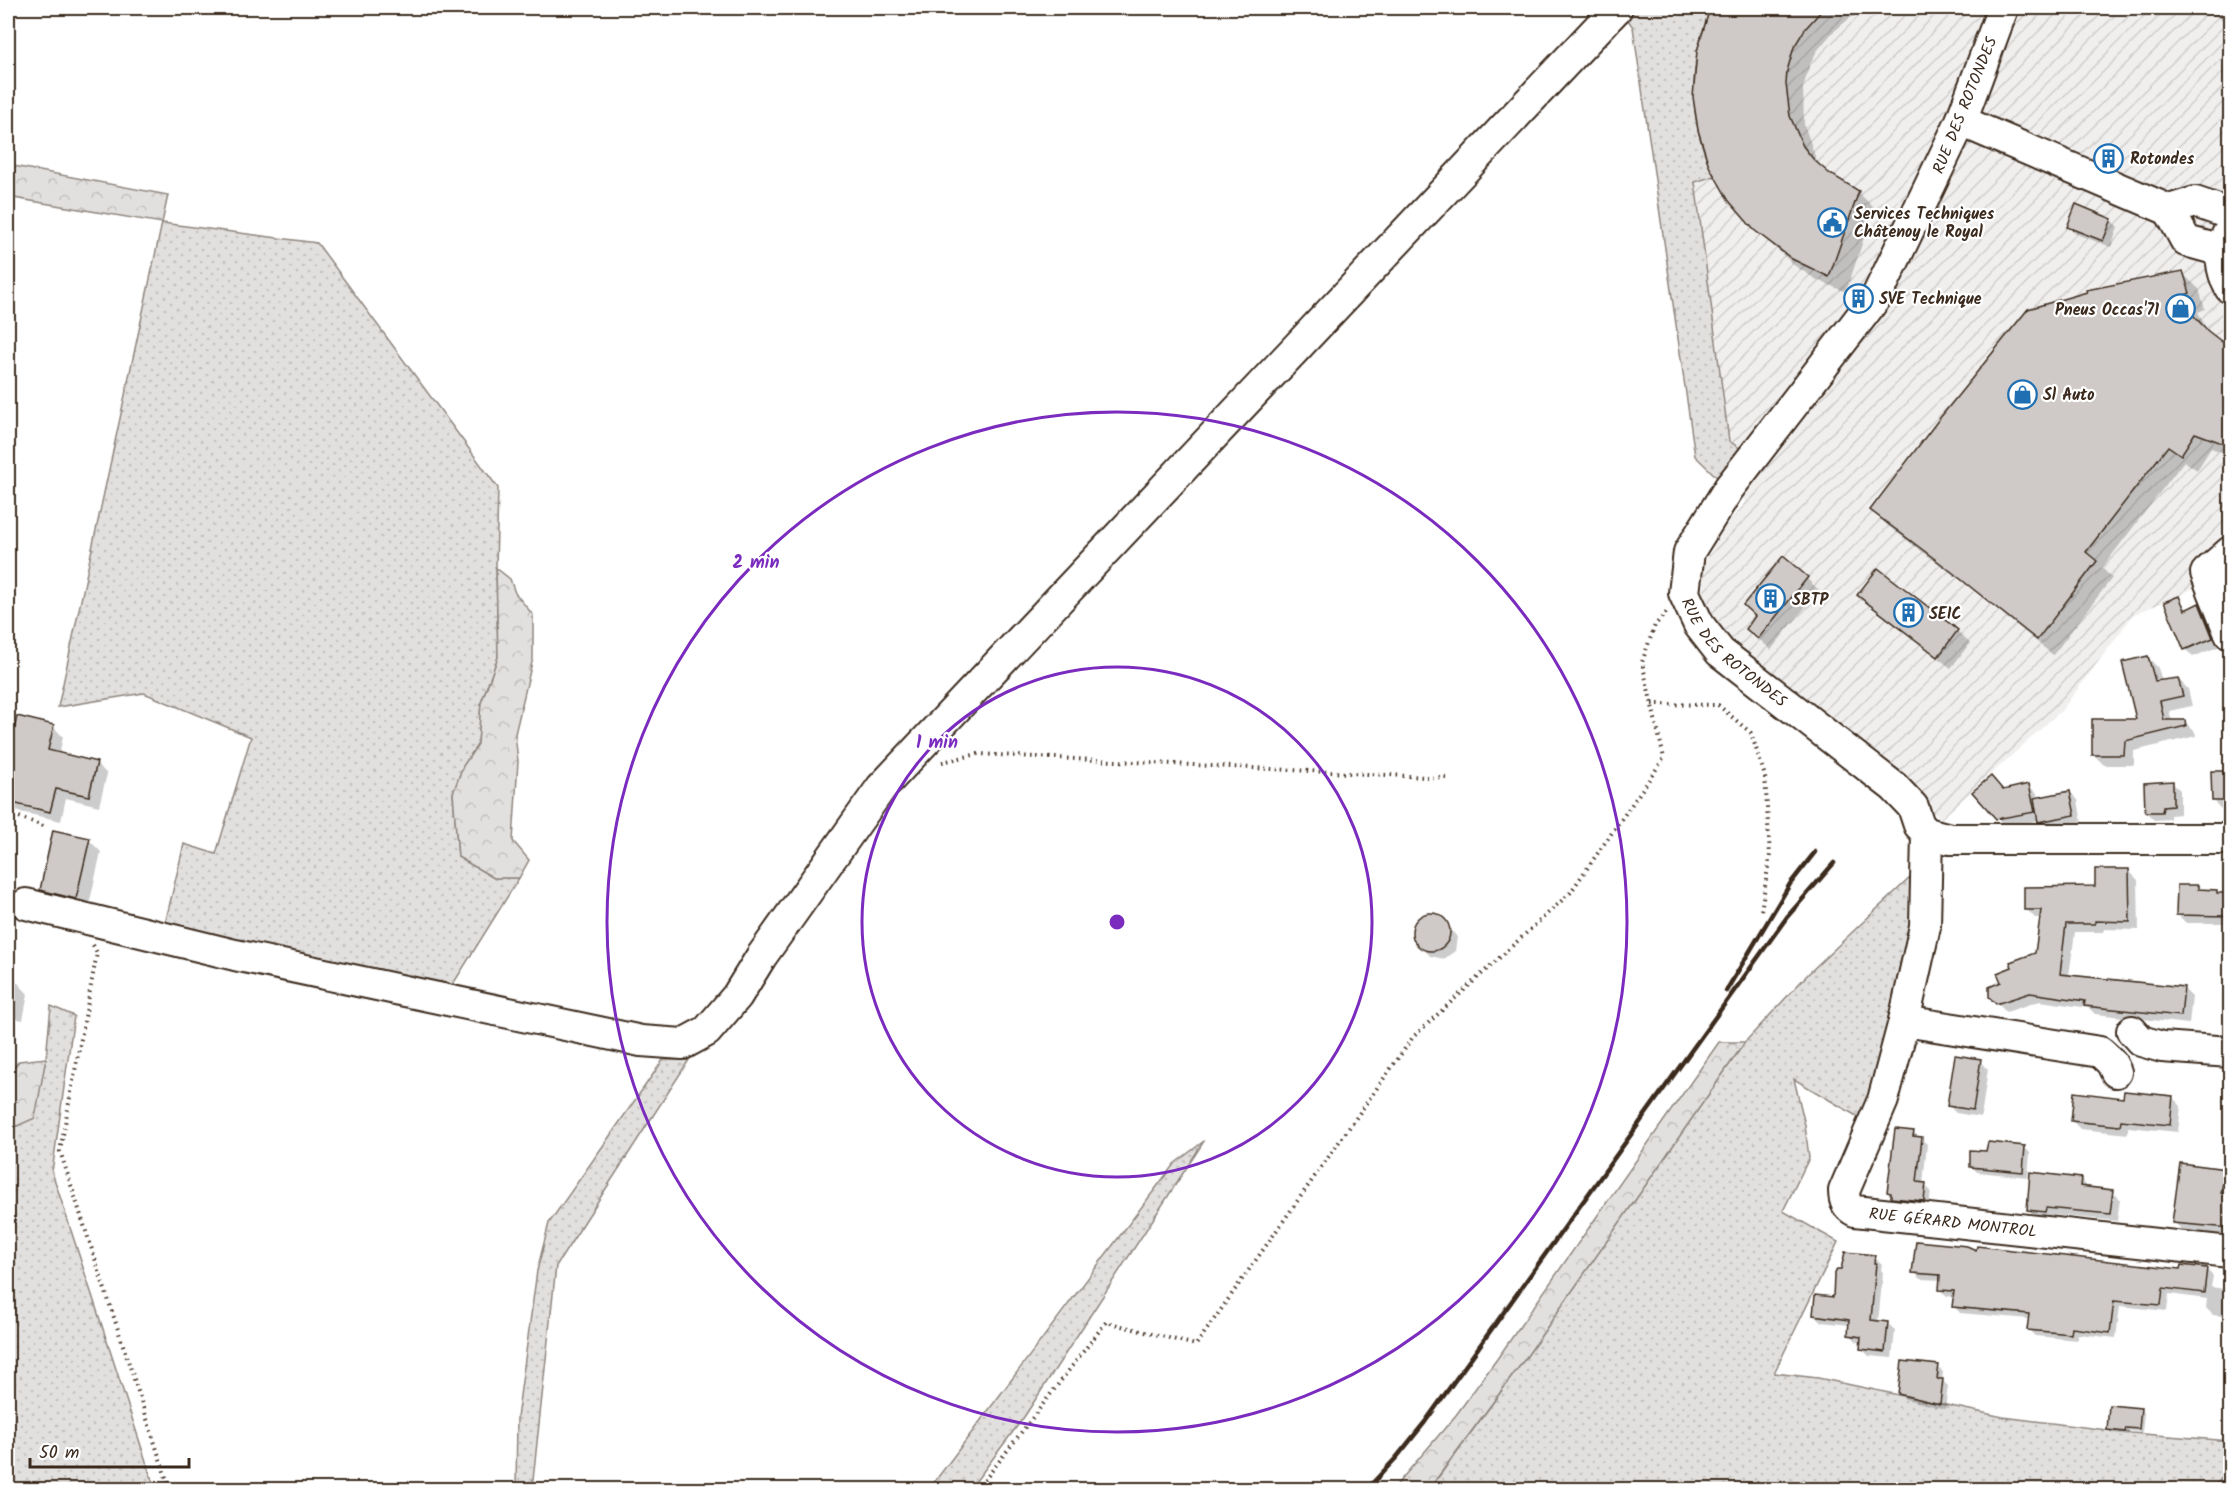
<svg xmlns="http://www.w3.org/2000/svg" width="2238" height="1497" font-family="Kalam,sans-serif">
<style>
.industrial{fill:url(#industrial-furrows)}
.grass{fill:url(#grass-dots);stroke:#8e857e;stroke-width:1.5}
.forest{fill:url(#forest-crowns);stroke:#8e857e;stroke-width:1.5}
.shadow{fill:#0003}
.building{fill:#cfcac7;stroke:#3b2a1e;stroke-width:1.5}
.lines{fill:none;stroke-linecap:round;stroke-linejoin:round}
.minor-casing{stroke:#3b2a1e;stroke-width:34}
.path{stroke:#3b2a1e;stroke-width:4;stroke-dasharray:1.5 4.5;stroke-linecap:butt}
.minor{stroke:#fff;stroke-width:30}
.rail{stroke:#3b2a1e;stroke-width:4.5}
.ring{fill:none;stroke:#7b2cbf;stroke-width:3}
.labels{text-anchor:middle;stroke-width:4.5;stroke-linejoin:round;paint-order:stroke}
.street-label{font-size:16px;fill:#3b2a1e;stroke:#fff}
.poi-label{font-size:16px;font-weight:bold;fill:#3b2a1e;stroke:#fff;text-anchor:start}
.centre{fill:#7b2cbf;stroke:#fff;stroke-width:3}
.ring-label{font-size:18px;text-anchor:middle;font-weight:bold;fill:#7b2cbf;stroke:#fff;stroke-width:4.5;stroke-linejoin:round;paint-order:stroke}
</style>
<defs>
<pattern id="industrial-furrows" width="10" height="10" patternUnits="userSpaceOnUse" patternTransform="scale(1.5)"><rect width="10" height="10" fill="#f1efee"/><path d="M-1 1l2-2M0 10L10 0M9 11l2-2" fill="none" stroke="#d0cdcc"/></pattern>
<pattern id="grass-dots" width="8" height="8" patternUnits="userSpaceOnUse" patternTransform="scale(1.5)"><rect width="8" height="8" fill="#e2e0de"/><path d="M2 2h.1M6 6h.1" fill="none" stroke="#c3c0be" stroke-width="1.8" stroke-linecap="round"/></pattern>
<pattern id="forest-crowns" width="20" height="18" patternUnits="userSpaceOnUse" patternTransform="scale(1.5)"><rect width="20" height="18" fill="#e2e0de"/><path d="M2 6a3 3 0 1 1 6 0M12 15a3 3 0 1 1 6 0" fill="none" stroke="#c3c0be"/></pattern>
</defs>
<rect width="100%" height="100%" fill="#fff"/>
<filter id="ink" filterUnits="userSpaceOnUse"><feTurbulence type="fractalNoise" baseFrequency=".0167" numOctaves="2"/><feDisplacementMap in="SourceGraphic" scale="12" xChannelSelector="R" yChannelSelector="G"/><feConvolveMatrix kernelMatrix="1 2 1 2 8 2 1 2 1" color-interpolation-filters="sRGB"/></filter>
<g filter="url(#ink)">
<polygon class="industrial" points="1627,8 2230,8 2230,573 2202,583 2179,596 2134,614 2062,710 1941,819 1733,646 1714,625 1704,601 1703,568 1719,534 1746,502 1695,456 1633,27 1622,12"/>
<g class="grass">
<path d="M 1627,8 L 1711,8 C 1688,65 1687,119 1714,176 L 1695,182 L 1729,441 L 1744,451 L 1721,481 L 1695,456 L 1633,27 L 1622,12 Z"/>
<polygon points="162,223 317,243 498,488 496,568 498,657 481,703 478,744 463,766 453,793 458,857 494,878 519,878 450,989 165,924 184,844 216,854 251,737 144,693 58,707"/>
<polygon points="1913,875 1912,947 1865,1121 1794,1079 1805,1125 1809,1158 1783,1211 1838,1242 1774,1373 1818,1378 2003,1417 2131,1433 2230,1441 2230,1469 2212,1489 1429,1490 1527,1356 1745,1042 1809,973"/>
<polygon points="51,1006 74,1016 52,1172 155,1489 8,1489 8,1127 17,1126 46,1058"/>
<polygon points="663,1060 689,1060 556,1266 532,1489 516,1489 517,1418 537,1271 549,1223"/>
<polygon points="1204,1141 1024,1417 970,1489 929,1489 1174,1164"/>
</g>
<g class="forest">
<polygon points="8,165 168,195 162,223 8,197"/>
<polygon points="496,568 510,579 515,593 533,615 533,658 515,734 518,761 513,841 529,860 519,878 494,878 458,857 453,793 463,766 478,744 481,703 498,657"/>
<polygon points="1719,1042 1745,1042 1527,1356 1429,1489 1393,1489 1456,1415 1497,1359"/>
<polygon points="46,1058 35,1118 17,1126 8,1126 8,1075 19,1061"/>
<polygon points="2230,1469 2230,1489 2212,1489"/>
</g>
<g class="shadow">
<polygon points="1712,8 1873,8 1850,18 1832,33 1817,51 1810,64 1803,88 1804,124 1816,159 1825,173 1858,192 1874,208 1846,292 1817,280 1795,266 1755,229 1698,51"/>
<polygon points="2198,8 2230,8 2230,22 2200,10"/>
<polygon points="2111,220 2118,227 2111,247 2076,234 2068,226"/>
<polygon points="2182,273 2199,289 2205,309 2198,312 2209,333 2224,346 2230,349 2230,455 2211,448 2197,470 2184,461 2102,568 2112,578 2053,655 1966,584 1888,526 1872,510"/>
<polygon points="1806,578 1819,590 1771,650 1748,629 1757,617"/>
<polygon points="1859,595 1957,631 1970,643 1951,668 1871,607"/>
<polygon points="2179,598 2188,610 2199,605 2207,613 2220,646 2193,657 2185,649"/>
<polygon points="2148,657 2158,668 2162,681 2178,679 2188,689 2192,706 2169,711 2172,721 2185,722 2195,732 2196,736 2134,751 2134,765 2104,765 2093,754 2138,721"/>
<polygon points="18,718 53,726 63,737 59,755 96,763 107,774 99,806 66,798 61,821 11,810 8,807 8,765"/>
<polygon points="2213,773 2230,773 2230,808 2221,809 2213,801"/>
<polygon points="2172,783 2180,790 2180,814 2170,815 2170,819 2154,820 2146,812"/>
<polygon points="2029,786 2037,793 2038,799 2070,792 2078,800 2082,823 2048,829 2040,820 2006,827 1997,818 2003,791"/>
<polygon points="89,840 101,852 88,910 54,901 42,889"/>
<polygon points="2129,871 2138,880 2139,930 2104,929 2103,932 2075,932 2069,976 2183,988 2192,997 2189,1024 2095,1014 2089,1008 2040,1001 2006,1012 1997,1003 2003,983 2014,968 2036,954 2042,918 2035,918 2026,909 2096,888"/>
<polygon points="2198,886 2202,891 2216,891 2219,894 2227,894 2230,898 2230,923 2186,923 2178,915"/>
<polygon points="1429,915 1440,917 1457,937 1455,951 1444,959 1430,956 1413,936 1415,925 1423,917"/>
<polygon points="8,961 14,967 15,982 18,983 28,994 23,1020 8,1017"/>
<polygon points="2225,988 2230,988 2230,1019 2225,1014"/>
<polygon points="1980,1061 1988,1069 1981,1117 1956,1113 1948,1105"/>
<polygon points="2173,1098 2181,1106 2178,1132 2128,1127 2128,1134 2080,1129 2072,1121 2125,1099"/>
<polygon points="1913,1132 1927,1144 1923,1184 1931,1191 1929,1206 1898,1203 1888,1192"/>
<polygon points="2024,1147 2030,1153 2028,1177 1977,1172 1971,1166 1988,1153"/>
<polygon points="2225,1170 2230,1176 2230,1236 2183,1231 2174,1222"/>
<polygon points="2081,1179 2088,1188 2112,1191 2120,1199 2117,1221 2054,1215 2053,1219 2036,1217 2029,1210"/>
<polygon points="1977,1252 2182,1271 2206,1269 2213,1276 2211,1287 2230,1290 2230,1317 2213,1315 2206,1308 2207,1299 2169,1294 2167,1311 2120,1306 2116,1338 2078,1334 2077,1340 2035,1336 2029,1330 2030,1319 1960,1313 1954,1306 1955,1297 1947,1296 1940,1290 1941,1280 1921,1279 1914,1272"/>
<polygon points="1874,1257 1882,1264 1881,1270 1883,1272 1878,1323 1887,1323 1895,1331 1892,1358 1869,1356 1862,1349 1862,1342 1857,1342 1850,1334 1850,1325 1821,1322 1814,1314 1834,1299"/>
<polygon points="1938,1367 1943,1372 1942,1380 1948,1386 1945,1409 1905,1399 1899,1394"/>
<polygon points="2140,1410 2144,1413 2142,1432 2129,1431 2129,1435 2112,1433 2108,1430"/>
</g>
<g class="building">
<polygon points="1710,8 1824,8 1805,29 1794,47 1787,71 1786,84 1790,116 1803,146 1814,160 1829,173 1859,191 1829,277 1792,259 1754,230 1729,201 1709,166 1698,130 1693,97 1697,51"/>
<polygon points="2076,204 2112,219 2103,241 2067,227"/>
<polygon points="2183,271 2190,293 2183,296 2193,315 2208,331 2230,348 2230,446 2195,433 2181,455 2168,446 2086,552 2097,561 2037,640 1948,569 1870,510 1939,419 2028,309 2087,292 2086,290"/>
<polygon points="1783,556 1808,577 1758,639 1746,629 1755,616 1743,605"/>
<polygon points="1878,568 1958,630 1938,657 1857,595"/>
<polygon points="2179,596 2185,610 2199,603 2213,638 2184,650 2164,602"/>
<polygon points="2148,656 2155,681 2178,678 2183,696 2160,701 2164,720 2185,720 2186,726 2125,741 2124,755 2092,755 2092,719 2136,719 2122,662"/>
<polygon points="17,716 54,725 48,750 97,762 89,796 56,789 50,812 8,802 8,758"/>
<polygon points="2211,771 2230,771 2230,801 2212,801"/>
<polygon points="1991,776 2003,790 2029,784 2035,812 1996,819 1972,792"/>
<polygon points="2173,781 2173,806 2163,807 2162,812 2145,812 2144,783"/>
<polygon points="2070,791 2075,815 2038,822 2034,798"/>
<polygon points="53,830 90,838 76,899 40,890"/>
<polygon points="2095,869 2129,869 2130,922 2095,921 2095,924 2066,924 2060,974 2184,987 2181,1016 2084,1006 2085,1001 2030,993 1996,1004 1989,997 1989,987 2001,982 1997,973 2012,967 2010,962 2035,953 2041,910 2024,910 2024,887 2095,886"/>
<polygon points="2177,885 2198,885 2198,889 2217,890 2217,893 2227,893 2227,916 2176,915"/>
<circle cx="1431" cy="932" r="19"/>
<polygon points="1955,1055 1981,1059 1973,1110 1947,1106"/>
<polygon points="2124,1091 2173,1096 2170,1125 2121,1120 2120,1126 2071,1121 2074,1092 2123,1098"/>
<polygon points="1895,1129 1914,1131 1913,1136 1922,1137 1917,1182 1926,1183 1924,1201 1891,1198 1891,1193 1887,1192"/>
<polygon points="1988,1142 2025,1146 2023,1172 1970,1167 1970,1150 1986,1151"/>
<polygon points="2180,1163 2226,1169 2221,1193 2230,1194 2230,1228 2172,1223"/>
<polygon points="2030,1172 2081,1178 2080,1186 2113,1190 2110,1214 2046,1208 2045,1212 2027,1210"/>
<polygon points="1916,1241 1967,1246 1976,1250 1977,1246 2180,1269 2181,1265 2207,1268 2204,1293 2163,1288 2161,1305 2114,1301 2110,1333 2072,1328 2071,1334 2027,1330 2029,1314 1952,1307 1954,1291 1939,1290 1940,1275 1912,1273"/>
<polygon points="1845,1252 1875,1255 1874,1263 1876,1263 1871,1320 1888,1322 1885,1352 1860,1349 1861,1337 1848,1335 1849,1320 1813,1315 1815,1295 1833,1297 1834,1276 1837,1269 1841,1269"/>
<polygon points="1902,1361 1939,1365 1937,1379 1943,1379 1940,1404 1898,1394"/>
<polygon points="2109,1405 2141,1408 2139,1429 2126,1428 2125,1432 2107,1430"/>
</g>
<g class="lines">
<defs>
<g id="minor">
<path id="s1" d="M 2003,8 L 1961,121 L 1877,296 L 1729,488 L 1689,552 L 1684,593 L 1699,625 L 1720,652 L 1894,787 L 1913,807 L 1919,825 L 1927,833 L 1950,839 L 2230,839"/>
<polyline points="1961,121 2169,210 2195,202 2230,214"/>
<polyline points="2169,210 2186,241 2222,251"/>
<path d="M 2227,235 C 2218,252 2221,271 2230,288"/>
<polyline points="2230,552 2206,573 2230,634"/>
<path id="s2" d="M 1927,833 L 1925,926 L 1904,1021 L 1883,1100 L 1844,1191 C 1844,1201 1847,1207 1855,1211 L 2230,1252"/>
<polyline points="26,904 235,955 641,1041 683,1044 707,1031 737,996 761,957 881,788 1617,8"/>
<polyline points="1904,1021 2100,1052 2111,1062 2116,1072"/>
<polyline points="2132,1031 2141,1041 2162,1047 2230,1052"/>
</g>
</defs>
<use href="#minor" class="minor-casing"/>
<g class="path">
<polyline points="1652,704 1718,705 1751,733 1765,776 1770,855 1761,911"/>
<polyline points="942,762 978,754 1447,778"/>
<polyline points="8,813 46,827"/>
<polyline points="93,945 97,953 60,1151 170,1490"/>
<polyline points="977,1490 1106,1322 1196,1345 1413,1037 1570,893 1664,758 1642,662 1655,625 1667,612"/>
</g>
<use href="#minor" class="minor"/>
<g class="rail">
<polyline points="1726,991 1790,884 1815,852"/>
<polyline points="1366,1490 1396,1458 1425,1422 1787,917 1834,863"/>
</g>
</g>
</g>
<g class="ring">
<circle cx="1117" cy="922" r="255"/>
<circle cx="1117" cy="922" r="510"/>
</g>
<defs>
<symbol id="building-ring" viewBox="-11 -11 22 22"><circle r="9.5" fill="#fff" stroke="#1f6fb2" stroke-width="1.5"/><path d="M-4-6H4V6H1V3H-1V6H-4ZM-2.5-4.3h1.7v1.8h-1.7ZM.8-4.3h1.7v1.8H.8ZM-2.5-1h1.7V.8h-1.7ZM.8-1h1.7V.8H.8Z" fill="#1f6fb2"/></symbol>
<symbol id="civic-ring" viewBox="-11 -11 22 22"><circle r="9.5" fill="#fff" stroke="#1f6fb2" stroke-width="1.5"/><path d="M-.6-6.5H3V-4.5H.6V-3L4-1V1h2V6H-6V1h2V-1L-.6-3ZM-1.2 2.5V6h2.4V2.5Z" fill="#1f6fb2"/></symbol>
<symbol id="shop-ring" viewBox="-11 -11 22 22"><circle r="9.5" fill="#fff" stroke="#1f6fb2" stroke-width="1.5"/><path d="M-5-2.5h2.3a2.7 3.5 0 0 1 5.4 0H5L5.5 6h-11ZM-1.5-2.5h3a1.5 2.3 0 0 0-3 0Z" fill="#1f6fb2"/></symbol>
</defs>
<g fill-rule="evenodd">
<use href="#building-ring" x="2092" y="142" width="33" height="33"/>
<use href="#civic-ring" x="1816" y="206" width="33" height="33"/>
<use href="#building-ring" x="1842" y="282" width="33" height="33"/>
<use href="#shop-ring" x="2164" y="292" width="33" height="33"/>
<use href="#shop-ring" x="2006" y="378" width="33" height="33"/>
<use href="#building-ring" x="1754" y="582" width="33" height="33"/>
<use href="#building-ring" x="1892" y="596" width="33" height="33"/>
</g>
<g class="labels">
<g class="street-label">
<text transform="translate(1964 105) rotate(-68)" y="6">RUE DES ROTONDES</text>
<text dy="6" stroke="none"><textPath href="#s1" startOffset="753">RUE DES ROTONDES</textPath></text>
<text dy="6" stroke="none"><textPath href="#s2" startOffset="494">RUE GÉRARD MONTROL</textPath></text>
</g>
<g class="poi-label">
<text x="2130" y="164">Rotondes</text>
<text x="1854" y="219">Services Techniques<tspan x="1854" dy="18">Châtenoy le Royal</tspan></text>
<text x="1879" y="304">SVE Technique</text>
<text x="2159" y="315" text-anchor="end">Pneus Occas'71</text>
<text x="2043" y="400">Sl Auto</text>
<text x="1792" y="605">SBTP</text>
<text x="1929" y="619">SEIC</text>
</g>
</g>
<circle cx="1117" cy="922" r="9" class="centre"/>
<g class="ring-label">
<text x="756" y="568">2 min</text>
<text x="937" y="748">1 min</text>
</g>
<rect width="2238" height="1497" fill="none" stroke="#fff" stroke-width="30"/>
<rect x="15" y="15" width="2208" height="1467" fill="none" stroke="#3b2a1e" stroke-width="2" filter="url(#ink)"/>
<path d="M30 1458v9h159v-9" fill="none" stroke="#3b2a1e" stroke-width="3"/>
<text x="39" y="1458" font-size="18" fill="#3b2a1e" stroke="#ffffff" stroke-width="4.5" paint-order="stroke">50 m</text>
</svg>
